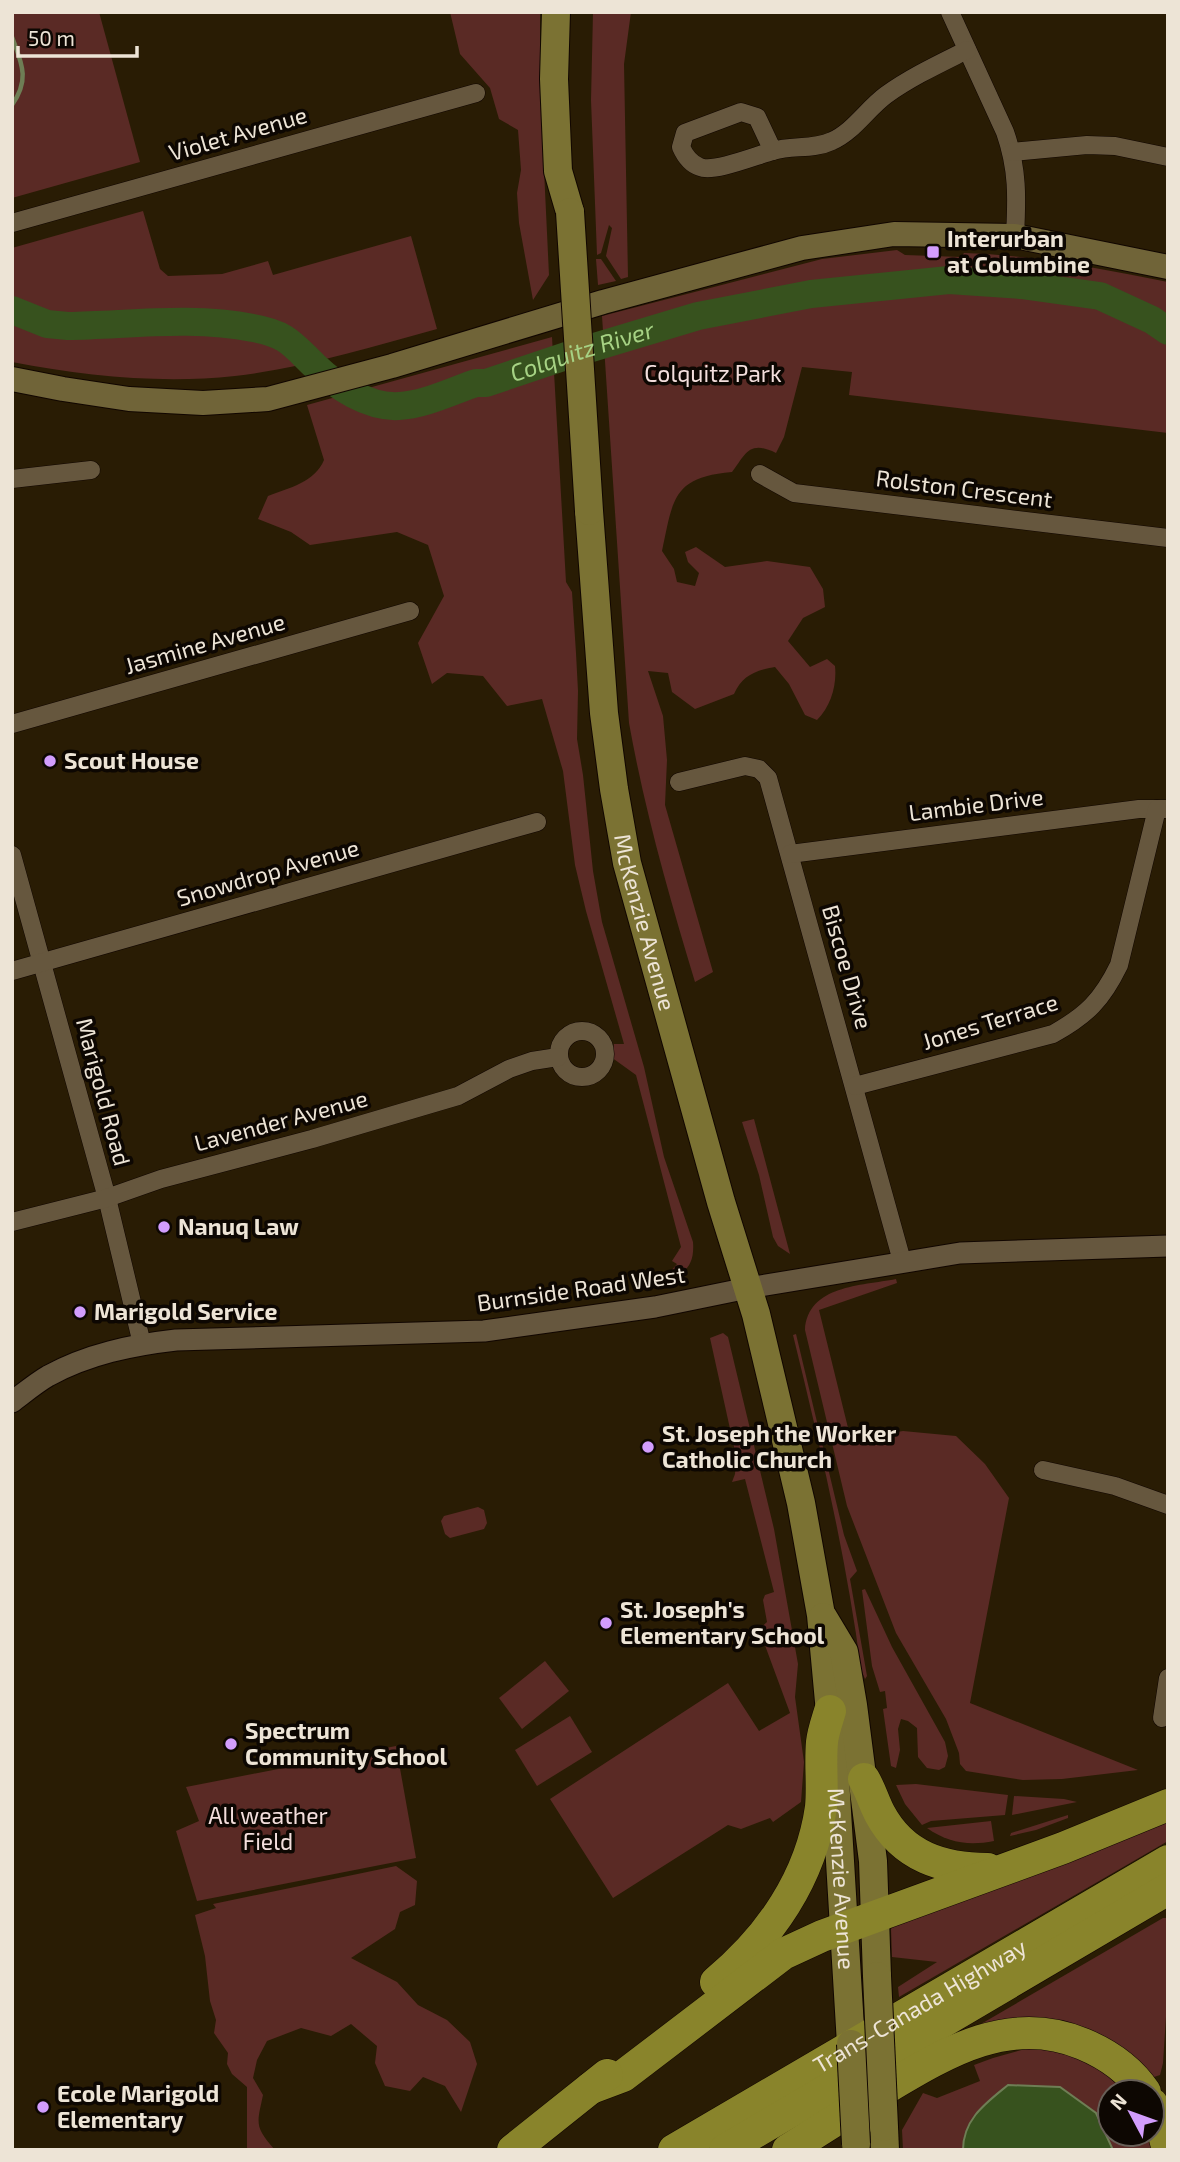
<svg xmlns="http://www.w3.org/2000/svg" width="1180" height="2162" font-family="'Exo 2',sans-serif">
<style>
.green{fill:#5a2a25}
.water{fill:#37521e;stroke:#6e7e55;stroke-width:2}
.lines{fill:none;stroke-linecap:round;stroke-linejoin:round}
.stream{stroke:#6e7e55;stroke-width:4.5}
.river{stroke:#37521e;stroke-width:28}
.minor-casing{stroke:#110600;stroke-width:19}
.tertiary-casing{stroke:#110600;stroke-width:23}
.secondary-casing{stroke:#110600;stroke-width:26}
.primary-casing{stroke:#110600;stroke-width:30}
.motorway-casing{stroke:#110600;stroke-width:33}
.minor{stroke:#66573e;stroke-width:18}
.tertiary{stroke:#66573e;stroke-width:21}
.secondary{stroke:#706438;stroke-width:24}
.primary{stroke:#7b7233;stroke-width:28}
.motorway{stroke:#89842b;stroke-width:32}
.primary-bridge-casing{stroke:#110600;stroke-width:30;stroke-linecap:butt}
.primary-bridge{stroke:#7b7233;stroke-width:28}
.poi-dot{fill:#d29dfd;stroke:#0d0702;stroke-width:2.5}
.labels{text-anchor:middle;stroke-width:7;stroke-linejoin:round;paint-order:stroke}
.street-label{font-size:23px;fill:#ede4d6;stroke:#0d0702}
.poi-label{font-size:23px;font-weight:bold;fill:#ede4d6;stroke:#0d0702;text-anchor:start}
.park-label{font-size:23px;fill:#f3dedc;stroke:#0d0702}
.water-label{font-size:24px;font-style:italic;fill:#a6d284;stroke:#0d0702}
</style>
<rect width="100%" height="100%" fill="#291c04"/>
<g class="green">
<polygon points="12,12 99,12 140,162 12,198"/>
<polygon points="450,12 540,12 540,85 549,275 533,300 519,223 517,193 521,170 518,130 499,119 490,88 460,54"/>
<polygon points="593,12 631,12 624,64 628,277 621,279 606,256 612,228 609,225 601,253 597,255 591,100"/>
<path d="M 143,211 L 160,269 L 168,276 L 222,274 L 268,261 L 273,275 L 411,236 L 437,329 C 371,347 304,368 235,376 C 160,384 86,376 12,362 L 12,248 Z"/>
<path d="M 897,250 L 905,255 L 961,257 L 964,253 C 1033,255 1100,269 1168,282 L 1168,433 L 849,395 L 852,372 L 802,367 L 784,437 L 776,453 C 748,439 745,456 732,472 C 672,477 673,500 662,551 L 674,569 L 677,582 L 695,586 L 699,573 L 688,562 L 685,552 L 696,547 L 725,567 L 767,561 L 810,567 L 823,589 L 825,607 L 803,618 L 788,641 L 810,667 L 827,659 L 835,666 C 837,685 831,706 817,720 L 805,715 L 789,684 L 775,667 C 755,670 742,676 734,694 L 695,709 L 672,692 L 668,673 L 648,671 L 663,716 L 667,760 L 665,805 L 713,972 L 695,982 C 669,896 645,812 629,723 L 602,316 L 822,259 Z"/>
<polygon points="596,259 601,259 616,281 598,285"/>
<path d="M 552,337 L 566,582 L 572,592 L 576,653 L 578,691 L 577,739 L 583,775 L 593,871 L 602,922 L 644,1067 L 664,1157 L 693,1242 C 695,1268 683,1277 658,1280 L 670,1272 L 677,1264 L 672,1261 L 681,1247 L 636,1075 L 611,1057 L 614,1044 L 624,1044 L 586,911 L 575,865 L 563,771 L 542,699 L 507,706 L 483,676 L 447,673 L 432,684 L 418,643 L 444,596 L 428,545 L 397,532 L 310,545 L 291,532 L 258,519 L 268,496 C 289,488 315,482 324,460 L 307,405 Z"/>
<polygon points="754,1119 790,1254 778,1246 773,1237 759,1175 742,1122"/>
<path d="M 896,1279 L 897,1283 L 819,1310 L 851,1440 L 903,1431 L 956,1436 L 985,1464 L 1009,1498 L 970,1703 L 1138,1770 L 1062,1779 L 1023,1780 L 966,1771 L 960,1764 L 959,1753 L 946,1719 L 896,1633 L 847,1506 L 805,1330 C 808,1285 861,1286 896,1279 Z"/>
<polygon points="723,1333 728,1337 774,1529 798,1664 795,1697 804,1762 801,1802 773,1822 770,1818 741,1829 728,1825 613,1898 550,1799 728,1683 759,1731 790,1713 759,1629 767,1622 763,1600 765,1595 774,1592 745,1479 732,1482 735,1474 736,1456 710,1338"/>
<path d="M 796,1334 L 844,1535 L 857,1571 L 850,1579 L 867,1676 L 865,1679 L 861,1669 C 846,1556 820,1445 793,1335 Z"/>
<polygon points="478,1507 484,1510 487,1523 484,1529 450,1538 445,1534 441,1521 444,1516"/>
<polygon points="865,1589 892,1647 945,1742 948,1756 945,1767 939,1770 927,1768 918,1757 917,1728 908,1721 901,1719 898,1729 900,1750 896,1768 891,1766 883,1709 887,1708 885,1691 880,1692 872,1666 862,1590"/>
<polygon points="545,1661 569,1691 522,1729 499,1698"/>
<polygon points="570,1716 592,1752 537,1786 515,1750"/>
<polygon points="396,1746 416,1858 197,1901 176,1831 199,1821 186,1787"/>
<polygon points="916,1784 1008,1795 1005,1815 931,1821 922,1825 905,1804 896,1785"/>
<polygon points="1014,1796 1064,1799 1077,1802 1012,1815"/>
<polygon points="1168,1813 1168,1841 899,1997 898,1987 937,1962 892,1957 891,1929 899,1919"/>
<polygon points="1068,1815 1068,1818 1036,1830 1010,1836 1011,1833"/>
<path d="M 991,1821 L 994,1841 C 969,1846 948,1843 927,1828 Z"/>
<path d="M 396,1866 L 417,1881 L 415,1905 L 400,1912 L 395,1929 L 351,1958 L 397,1982 L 418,2005 L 447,2020 L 470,2042 L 477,2064 L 461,2112 L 445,2086 L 423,2077 L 410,2091 L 385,2086 L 375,2063 L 377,2046 L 351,2024 L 331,2036 L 301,2028 L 267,2041 L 257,2060 L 253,2078 L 263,2095 C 257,2124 254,2126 275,2150 L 247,2150 L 247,2087 L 232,2074 L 227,2064 L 228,2053 L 214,2033 L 216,2020 L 210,2001 L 205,1956 L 195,1915 L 216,1908 L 213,1904 Z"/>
<polygon points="1163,1918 1168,1918 1168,1986 1163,2063 1160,2075 1154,2077 1129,2052 1078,2027 962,2035"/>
<path d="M 1029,2048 C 1076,2051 1092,2058 1124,2092 L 1110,2092 L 1110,2134 L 1149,2134 L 1154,2150 L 1113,2150 L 1096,2113 L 1059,2087 L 1008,2085 C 986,2103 963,2119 963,2150 L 903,2150 L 902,2130 L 923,2093 L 937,2098 L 980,2081 L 974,2065 L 993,2058 Z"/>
</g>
<path class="water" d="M 1008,2085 L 1060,2087 L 1096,2113 L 1113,2150 L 963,2150 C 963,2119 986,2103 1008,2085 Z"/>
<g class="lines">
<path class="stream" d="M 12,37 C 22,64 30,79 12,105"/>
<path class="river" id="s1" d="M 12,310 L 47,324 L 68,326 C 129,325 193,316 253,328 C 287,334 292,344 315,366 C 336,386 368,408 399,406 C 424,405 452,391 476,383 L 486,383 L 578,352 L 698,316 L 811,294 L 949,280 L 1021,285 L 1100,296 L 1152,320 L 1168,331"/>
<defs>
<g id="minor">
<path d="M 950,12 L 1005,132 C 1018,169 1017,198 1015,236"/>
<path d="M 773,151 L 757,117 L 741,112 L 685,133 L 681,147 C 685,156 691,164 700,167 C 714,173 757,155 773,151 C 792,145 813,150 832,141 C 853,132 867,109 886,95 C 911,77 939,64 967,50"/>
<polyline points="1012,152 1087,145 1115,146 1168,157"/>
<polyline points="12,223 476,93"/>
<polyline points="760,474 794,493 1168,538"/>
<polyline points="12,479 91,470"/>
<polyline points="12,724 410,611"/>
<polyline points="679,782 745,766 759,769 768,778 902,1261"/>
<polyline points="790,854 1139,809 1168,809"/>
<polyline points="12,855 107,1198 142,1344"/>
<polyline points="12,971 537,822"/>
<circle cx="582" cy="1054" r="23"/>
<path d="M 855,1086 L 1053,1034 C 1087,1015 1102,1000 1119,965 L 1157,809"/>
<polyline points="12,1222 107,1198 161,1179 312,1139 458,1096 509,1069 532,1061 558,1057"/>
<polyline points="1043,1470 1115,1486 1168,1505"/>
<polyline points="1162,1718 1168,1678"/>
</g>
<path id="tertiary" d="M 12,1402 C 24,1393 36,1383 48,1376 C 88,1354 132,1345 176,1340 L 484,1331 L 655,1307 L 748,1288 L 960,1253 L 1168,1246"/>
<polyline id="secondary" points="12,379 63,389 129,399 203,403 268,399 392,366 603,302 802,248 894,234 1015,236 1168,267"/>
<g id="primary">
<polyline points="556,12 554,79 558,171 570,212"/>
<path id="s2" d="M 589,511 L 604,713 L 614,789 L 627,863 L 721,1202 L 756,1314 L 801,1503 L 821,1615 L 833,1745 L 851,2044"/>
<polyline points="823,1617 844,1652 853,1705 873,1861 877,1976"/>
<polyline points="884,2127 885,2150"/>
</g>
<g id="motorway">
<path d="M 864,1779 C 871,1791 874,1803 880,1814 C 903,1857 943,1869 988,1869"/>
<path d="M 716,1982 C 770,1937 811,1878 821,1807 C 823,1785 820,1764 822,1742 C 823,1732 827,1721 830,1711"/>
<polyline points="591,2088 623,2076 783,1954 822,1936 1063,1848 1168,1805"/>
<polyline points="1152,2104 1162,2127 1168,2150"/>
<polyline points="513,2150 607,2075"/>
<path id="s3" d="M 674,2150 L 1168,1861"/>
<polyline points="725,2150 1168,1889"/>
<path d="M 788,2150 C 820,2130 851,2110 883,2090 C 945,2053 1009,2013 1083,2044 C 1107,2054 1130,2070 1145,2092"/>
</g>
</defs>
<use href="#minor" class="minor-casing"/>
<use href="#tertiary" class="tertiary-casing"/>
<use href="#secondary" class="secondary-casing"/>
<use href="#primary" class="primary-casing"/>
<use href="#motorway" class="motorway-casing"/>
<use href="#minor" class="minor"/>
<use href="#tertiary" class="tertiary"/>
<use href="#secondary" class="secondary"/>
<use href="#primary" class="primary"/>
<use href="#motorway" class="motorway"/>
<defs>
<g id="primary-bridge">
<polyline points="570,212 589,511"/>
<polyline points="877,1976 884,2127"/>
<polyline points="851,2044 856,2144"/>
</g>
</defs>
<use href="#primary-bridge" class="primary-bridge-casing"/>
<use href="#primary-bridge" class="primary-bridge"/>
</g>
<g class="poi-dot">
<rect x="926" y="245" width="14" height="14" rx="3.5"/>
<circle cx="50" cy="761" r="7"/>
<circle cx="164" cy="1227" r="7"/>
<circle cx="80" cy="1312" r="7"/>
<circle cx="648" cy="1447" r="7"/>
<circle cx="606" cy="1623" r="7"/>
<circle cx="231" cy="1744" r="7"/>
<circle cx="43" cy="2107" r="7"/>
</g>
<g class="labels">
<g class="street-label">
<text transform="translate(238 134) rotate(-16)" y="8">Violet Avenue</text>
<text transform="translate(964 489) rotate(7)" y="8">Rolston Crescent</text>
<text transform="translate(205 644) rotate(-16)" y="8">Jasmine Avenue</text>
<text transform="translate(976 805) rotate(-7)" y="8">Lambie Drive</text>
<text transform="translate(268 873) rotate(-16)" y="8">Snowdrop Avenue</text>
<text dy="8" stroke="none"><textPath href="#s2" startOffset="416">McKenzie Avenue</textPath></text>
<text transform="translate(847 967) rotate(74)" y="8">Biscoe Drive</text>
<text transform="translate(990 1022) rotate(-17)" y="8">Jones Terrace</text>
<text transform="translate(103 1092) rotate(75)" y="8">Marigold Road</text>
<text transform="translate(281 1121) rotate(-15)" y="8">Lavender Avenue</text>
<text transform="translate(581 1289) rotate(-8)" y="8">Burnside Road West</text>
<text dy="8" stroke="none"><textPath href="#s2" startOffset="1396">McKenzie Avenue</textPath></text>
<text dy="8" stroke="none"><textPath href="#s3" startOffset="285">Trans-Canada Highway</textPath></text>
</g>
<g class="poi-label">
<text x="947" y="247">Interurban<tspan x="947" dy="26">at Columbine</tspan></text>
<text x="64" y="769">Scout House</text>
<text x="178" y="1235">Nanuq Law</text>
<text x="94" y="1320">Marigold Service</text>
<text x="662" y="1442">St. Joseph the Worker<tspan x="662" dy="26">Catholic Church</tspan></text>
<text x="620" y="1618">St. Joseph's<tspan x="620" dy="26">Elementary School</tspan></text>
<text x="245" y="1739">Spectrum<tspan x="245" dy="26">Community School</tspan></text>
<text x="57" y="2102">Ecole Marigold<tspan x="57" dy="26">Elementary</tspan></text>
</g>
<g class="park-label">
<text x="713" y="382">Colquitz Park</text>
<text x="268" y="1824">All weather<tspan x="268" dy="26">Field</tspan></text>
</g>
<g class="water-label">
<text dy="8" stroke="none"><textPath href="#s1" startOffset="606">Colquitz River</textPath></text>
</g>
</g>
<rect width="1180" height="2162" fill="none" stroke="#ede4d6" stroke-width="28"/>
<g transform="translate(1131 2113) rotate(311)"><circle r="33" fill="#0d0702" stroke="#675f57" stroke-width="2"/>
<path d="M0-5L12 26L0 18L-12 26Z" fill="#d29dfd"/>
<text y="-10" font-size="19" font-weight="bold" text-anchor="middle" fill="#ede4d6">N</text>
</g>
<path d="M18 46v10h119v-10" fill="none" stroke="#ede4d6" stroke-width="3.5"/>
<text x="28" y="46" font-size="21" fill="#ede4d6" stroke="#0d0702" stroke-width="5" paint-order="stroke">50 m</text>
</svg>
